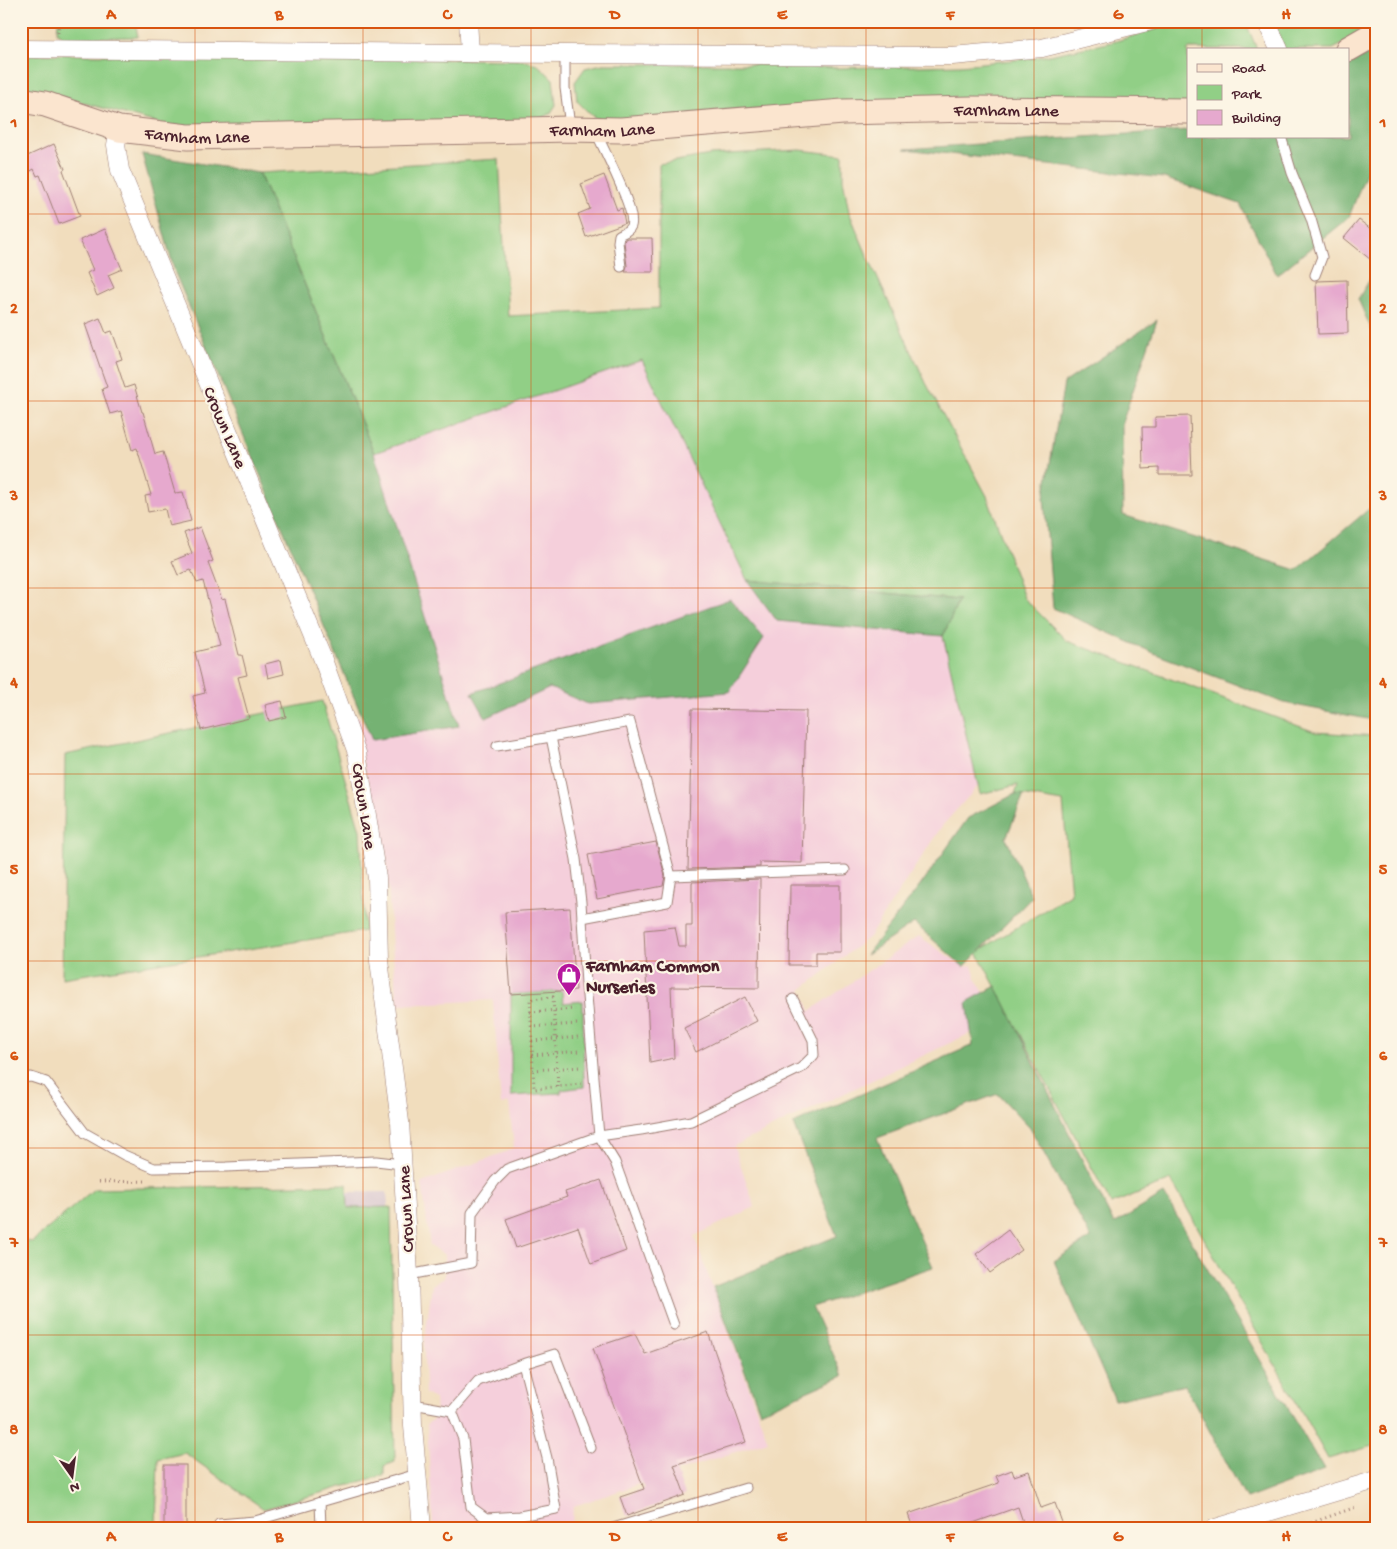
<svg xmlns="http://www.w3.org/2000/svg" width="1397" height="1549" font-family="'Gochi Hand',sans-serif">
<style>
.built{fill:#f5cfdb}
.industrial{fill:#d1bdcc}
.green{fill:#91cf86;stroke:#6e7758}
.forest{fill:#74b273;stroke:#5f684f}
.building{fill:#e6a9ce}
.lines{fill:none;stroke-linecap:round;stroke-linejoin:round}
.lane-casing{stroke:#9e7e74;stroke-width:11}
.street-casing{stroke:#9e7e74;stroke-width:19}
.secondary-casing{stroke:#9e7e74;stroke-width:27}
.path{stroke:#9e7e74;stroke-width:3;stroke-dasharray:1 4;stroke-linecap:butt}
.lane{stroke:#fff;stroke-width:9}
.street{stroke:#fff;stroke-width:18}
.secondary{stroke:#fbe5cf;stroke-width:25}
.grid{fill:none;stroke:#d8530f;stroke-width:1;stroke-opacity:0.55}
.labels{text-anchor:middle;stroke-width:4.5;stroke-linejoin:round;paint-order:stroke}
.street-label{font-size:18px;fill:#4a1f2b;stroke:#fcf5e5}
.poi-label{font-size:18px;font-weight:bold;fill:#4a1f2b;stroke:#fcf5e5;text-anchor:start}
.neatline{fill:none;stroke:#d8530f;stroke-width:2}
.grid-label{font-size:16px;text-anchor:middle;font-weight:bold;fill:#d8530f}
</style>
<rect width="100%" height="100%" fill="#fcf5e5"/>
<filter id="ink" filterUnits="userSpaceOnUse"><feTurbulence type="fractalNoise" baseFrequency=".02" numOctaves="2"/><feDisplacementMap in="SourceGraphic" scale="10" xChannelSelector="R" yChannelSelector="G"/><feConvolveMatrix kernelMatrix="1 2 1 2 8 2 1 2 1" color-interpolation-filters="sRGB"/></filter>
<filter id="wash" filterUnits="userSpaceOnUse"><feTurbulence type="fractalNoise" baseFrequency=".0096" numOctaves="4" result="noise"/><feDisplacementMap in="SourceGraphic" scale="20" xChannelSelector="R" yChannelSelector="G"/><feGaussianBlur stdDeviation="1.12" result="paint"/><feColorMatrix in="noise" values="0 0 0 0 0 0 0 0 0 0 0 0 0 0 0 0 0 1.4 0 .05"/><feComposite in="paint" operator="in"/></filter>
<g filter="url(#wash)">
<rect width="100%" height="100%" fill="#f1ddbd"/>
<polygon class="built" points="642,360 747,580 777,621 943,636 978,786 942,826 869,937 801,990 810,1011 919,936 964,967 972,965 977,981 1000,1019 734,1146 755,1207 694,1236 768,1441 580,1504 573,1507 572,1528 433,1528 427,1424 436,1417 435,1399 425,1394 424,1346 432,1285 445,1277 445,1255 430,1246 422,1183 508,1151 514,1147 509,1103 501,1105 493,1000 398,1005 392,945 386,854 377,815 351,719 359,717 372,740 459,726 374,453"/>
<polygon class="industrial" points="347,1192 387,1192 388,1207 348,1208"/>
<g class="green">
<polygon points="58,21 135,21 138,37 64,38 57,32"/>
<polygon points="1184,21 1245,21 1257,49 1188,49 1188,106 608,125 591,115 577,101 575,82 585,68 603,64 744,64 839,68 960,65 1034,58 1113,42"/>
<polygon points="1273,21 1376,21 1376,27 1333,49 1284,49"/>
<polygon points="21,54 522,60 537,64 553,79 556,105 550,114 534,122 195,127 165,125 21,86"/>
<polygon points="800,150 843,155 843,179 849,212 867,255 926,383 987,496 1024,598 1067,641 1315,732 1376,736 1376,1445 1328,1459 1171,1180 1111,1204 977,952 1071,894 1063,802 1015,794 1018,785 980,794 943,636 959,600 747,580 642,360 374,453 259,173 499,159 508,316 659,308 659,164 710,155"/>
<polygon points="322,701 360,830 365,931 62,978 65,755"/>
<polygon points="562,991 563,1003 583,1001 584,1087 561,1090 561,1093 511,1096 511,994"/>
<polygon points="347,1184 348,1208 391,1207 395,1462 384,1466 384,1475 264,1509 185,1453 158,1459 156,1528 21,1528 21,1240 32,1242 94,1189"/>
</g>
<g class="forest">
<polygon points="1376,50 1376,159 1371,160 1349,217 1277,275 1240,204 1164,178 905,149 1188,130 1188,136 1348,136 1348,65"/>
<polygon points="142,154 259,173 374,453 459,726 372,740 175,273"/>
<polygon points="1376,269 1376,340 1358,299"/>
<polygon points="1157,320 1122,423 1123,515 1297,570 1376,503 1376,718 1373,720 1284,703 1156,654 1053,608 1044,498 1064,383"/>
<polygon points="747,580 959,600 943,636 777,621"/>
<polygon points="730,599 764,638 729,692 588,704 550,688 486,718 472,693"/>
<polygon points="1015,794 1024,795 1006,838 1032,897 964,967 914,923 866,955 920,886 968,818"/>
<polygon points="996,986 1114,1224 1164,1194 1324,1470 1246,1499 1185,1385 1115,1400 1054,1261 1091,1238 1030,1128 998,1094 877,1138 933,1267 812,1307 843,1376 760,1412 713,1287 837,1236 793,1124 973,1045 967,1002"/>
</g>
<g id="blocks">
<g class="building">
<polygon points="54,144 65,169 63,170 80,216 59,224 40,175 37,176 34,169 29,172 23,158"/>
<polygon points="604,175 617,210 622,208 625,223 586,237 578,214 590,209 581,184"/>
<polygon points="1359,220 1376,233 1376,264 1344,238"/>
<polygon points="105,229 122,269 108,275 114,288 97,296 87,273 93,270 80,240"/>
<polygon points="627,238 652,238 653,272 625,272 627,266 624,242 625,239"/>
<polygon points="1347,280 1348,333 1318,334 1316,281"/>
<polygon points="100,318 106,333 112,331 122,359 116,361 125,388 134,385 142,412 143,412 155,454 163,452 175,493 183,492 191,521 169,526 165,509 148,512 145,496 151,495 137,448 132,450 121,411 110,414 102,389 107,387 85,324"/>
<polygon points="1190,416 1192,475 1159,475 1159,468 1143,469 1142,427 1155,427 1155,417"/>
<polygon points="200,527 213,561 208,563 222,600 225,599 239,655 242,655 247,675 238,677 249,718 201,730 193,696 205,693 195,652 220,646 203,581 197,583 191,570 178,575 172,561 192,553 184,533"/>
<polygon points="281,660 284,674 268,678 265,664"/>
<polygon points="282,701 286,717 269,721 265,705"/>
<polygon points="692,709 806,711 802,863 760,862 760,867 688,869"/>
<polygon points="656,842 665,876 663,886 597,899 588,855"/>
<polygon points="760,879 759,988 671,987 674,1058 650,1063 644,930 675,927 679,946 686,946 686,926 692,926 692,882"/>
<polygon points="790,885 840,885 840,952 816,952 816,965 789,965"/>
<polygon points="570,908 576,990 511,994 505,912"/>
<polygon points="745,997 757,1021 696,1052 684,1028"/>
<polygon points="601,1180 626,1251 591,1264 578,1227 516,1248 506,1219 567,1197 565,1192"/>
<polygon points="1008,1230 1022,1250 990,1273 976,1254"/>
<polygon points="708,1332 746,1442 674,1465 685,1495 627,1516 620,1497 644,1489 593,1348 635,1334 645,1354"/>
<rect x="164" y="1465" width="22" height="63"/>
<polygon points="1012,1470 1014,1476 1029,1471 1041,1508 1055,1503 1064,1528 1025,1528 1018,1507 959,1528 913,1528 908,1514 999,1483 996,1476"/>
</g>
</g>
</g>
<g filter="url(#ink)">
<use href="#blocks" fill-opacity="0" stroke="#9e7e74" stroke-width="1"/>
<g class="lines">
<defs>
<g id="lane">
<polyline points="565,54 565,88 570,126"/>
<path d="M 596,132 C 603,149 637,211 631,226 C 629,231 623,233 619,235 L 618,242 L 621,267"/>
<polyline points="1281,136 1292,173 1311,219 1322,257 1315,275"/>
<polyline points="551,737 630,722 671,876 667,902 582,918"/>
<polyline points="497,746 551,737 576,859 581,902 586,984 599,1136 641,1130 691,1121 801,1068 814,1055 813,1040 793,999"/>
<polyline points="671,876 845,870"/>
<polyline points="21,1078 31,1077 46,1082 85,1133 124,1155 154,1168 226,1167 376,1161 402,1164"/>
<polyline points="409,1275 471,1263 472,1213 495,1181 507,1169 599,1136 615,1162 674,1325"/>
<polyline points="413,1404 452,1411 463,1439 471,1507 486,1518 520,1516 556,1509 547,1458 523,1364 555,1354 591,1448"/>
<polyline points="452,1411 478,1381 523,1364"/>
<polyline points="320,1502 321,1528"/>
<polyline points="219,1528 219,1524 255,1521 417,1474"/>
<polyline points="613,1528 746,1488"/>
</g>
<g id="street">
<polyline points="468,21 470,52"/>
<polyline points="1266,21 1279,49"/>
<polyline points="21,49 565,54 952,56 1042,48 1151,21"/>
<polyline points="119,129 116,145 120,170 322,657 357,753 377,878 379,960 400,1122 409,1275 413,1426 422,1528"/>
<polyline points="1215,1528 1376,1480"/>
</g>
<g id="secondary">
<polyline points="1348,49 1376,33"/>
<path id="s1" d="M 21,100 L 45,104 L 119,129 L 188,137 L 570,129 L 621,130 L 843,112 L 971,109 L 1188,111"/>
</g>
</defs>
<use href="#lane" class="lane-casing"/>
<use href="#street" class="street-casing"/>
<use href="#secondary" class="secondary-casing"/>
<g class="path">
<polyline points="58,33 59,21"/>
<polyline points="530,1012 575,1009"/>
<polyline points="531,1027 577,1024"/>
<polyline points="532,1041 578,1037"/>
<polyline points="532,1055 579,1051"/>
<polyline points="533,1070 580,1067"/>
<polyline points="558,1087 553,997 530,999 534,1089 581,1084"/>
<polyline points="99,1182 147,1181"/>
<polyline points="1297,1528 1356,1507"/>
</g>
<use href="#lane" class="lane"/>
<use href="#street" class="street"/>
<use href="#secondary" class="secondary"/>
</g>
</g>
<path class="grid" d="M 195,21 L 195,1528M 363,21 L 363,1528M 531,21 L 531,1528M 698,21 L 698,1528M 866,21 L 866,1528M 1034,21 L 1034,1528M 1202,21 L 1202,49M 1202,136 L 1202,1528M 21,214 L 1376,214M 21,401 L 1376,401M 21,588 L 1376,588M 21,774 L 1376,774M 21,961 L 1376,961M 21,1148 L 1376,1148M 21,1335 L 1376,1335"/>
<defs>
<symbol id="shop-pin" viewBox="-11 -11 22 30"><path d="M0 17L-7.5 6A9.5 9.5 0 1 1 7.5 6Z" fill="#b5179e" stroke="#fcf5e5"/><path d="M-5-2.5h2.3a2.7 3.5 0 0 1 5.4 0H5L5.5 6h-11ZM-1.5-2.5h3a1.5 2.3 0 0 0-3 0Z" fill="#fff"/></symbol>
</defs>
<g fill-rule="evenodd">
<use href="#shop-pin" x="555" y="961" width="28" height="38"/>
</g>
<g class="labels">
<g class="street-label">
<text dy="6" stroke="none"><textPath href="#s1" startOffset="991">Farnham Lane</textPath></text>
<text dy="6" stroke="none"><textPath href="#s1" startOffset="586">Farnham Lane</textPath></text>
<text dy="6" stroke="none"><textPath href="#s1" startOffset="181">Farnham Lane</textPath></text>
<text transform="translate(226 427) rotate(67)" y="6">Crown Lane</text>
<text transform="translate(365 806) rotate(81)" y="6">Crown Lane</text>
<text transform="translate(405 1209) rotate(-93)" y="6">Crown Lane</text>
</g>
<g class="poi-label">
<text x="586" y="971">Farnham Common<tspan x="586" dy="21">Nurseries</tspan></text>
</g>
</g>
<rect width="1397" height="1549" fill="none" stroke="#fcf5e5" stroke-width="55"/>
<rect x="1187" y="48" width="162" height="90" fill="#fcf5e5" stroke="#b59f9b"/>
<rect x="1197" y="64" width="25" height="8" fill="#fbe5cf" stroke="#b59f9b"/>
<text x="1232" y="72" font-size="15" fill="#4a1f2b">Road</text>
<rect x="1197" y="85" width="25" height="15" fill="#91cf86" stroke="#b59f9b"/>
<text x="1232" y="98" font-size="15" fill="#4a1f2b">Park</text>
<rect x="1197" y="110" width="25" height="15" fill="#e6a9ce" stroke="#b59f9b"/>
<text x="1232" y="122" font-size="15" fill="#4a1f2b">Building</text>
<g transform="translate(72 1476) rotate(166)" stroke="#fcf5e5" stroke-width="4" paint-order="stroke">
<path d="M0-4L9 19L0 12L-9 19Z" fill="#4a1f2b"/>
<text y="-8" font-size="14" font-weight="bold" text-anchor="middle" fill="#4a1f2b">N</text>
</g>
<rect x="28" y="28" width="1342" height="1494" class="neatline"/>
<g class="grid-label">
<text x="111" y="19">A</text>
<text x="279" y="19">B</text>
<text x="447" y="19">C</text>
<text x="615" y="19">D</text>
<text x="782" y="19">E</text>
<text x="950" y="19">F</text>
<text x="1118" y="19">G</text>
<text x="1286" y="19">H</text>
<text x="14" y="127">1</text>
<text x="1383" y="127">1</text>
<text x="14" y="313">2</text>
<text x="1383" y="313">2</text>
<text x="14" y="500">3</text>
<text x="1383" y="500">3</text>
<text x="14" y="687">4</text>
<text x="1383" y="687">4</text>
<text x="14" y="874">5</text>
<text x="1383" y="874">5</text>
<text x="14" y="1060">6</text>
<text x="1383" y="1060">6</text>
<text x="14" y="1247">7</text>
<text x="1383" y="1247">7</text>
<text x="14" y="1434">8</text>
<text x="1383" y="1434">8</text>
<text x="111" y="1541">A</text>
<text x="279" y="1541">B</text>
<text x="447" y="1541">C</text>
<text x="615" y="1541">D</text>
<text x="782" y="1541">E</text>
<text x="950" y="1541">F</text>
<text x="1118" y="1541">G</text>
<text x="1286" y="1541">H</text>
</g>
</svg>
